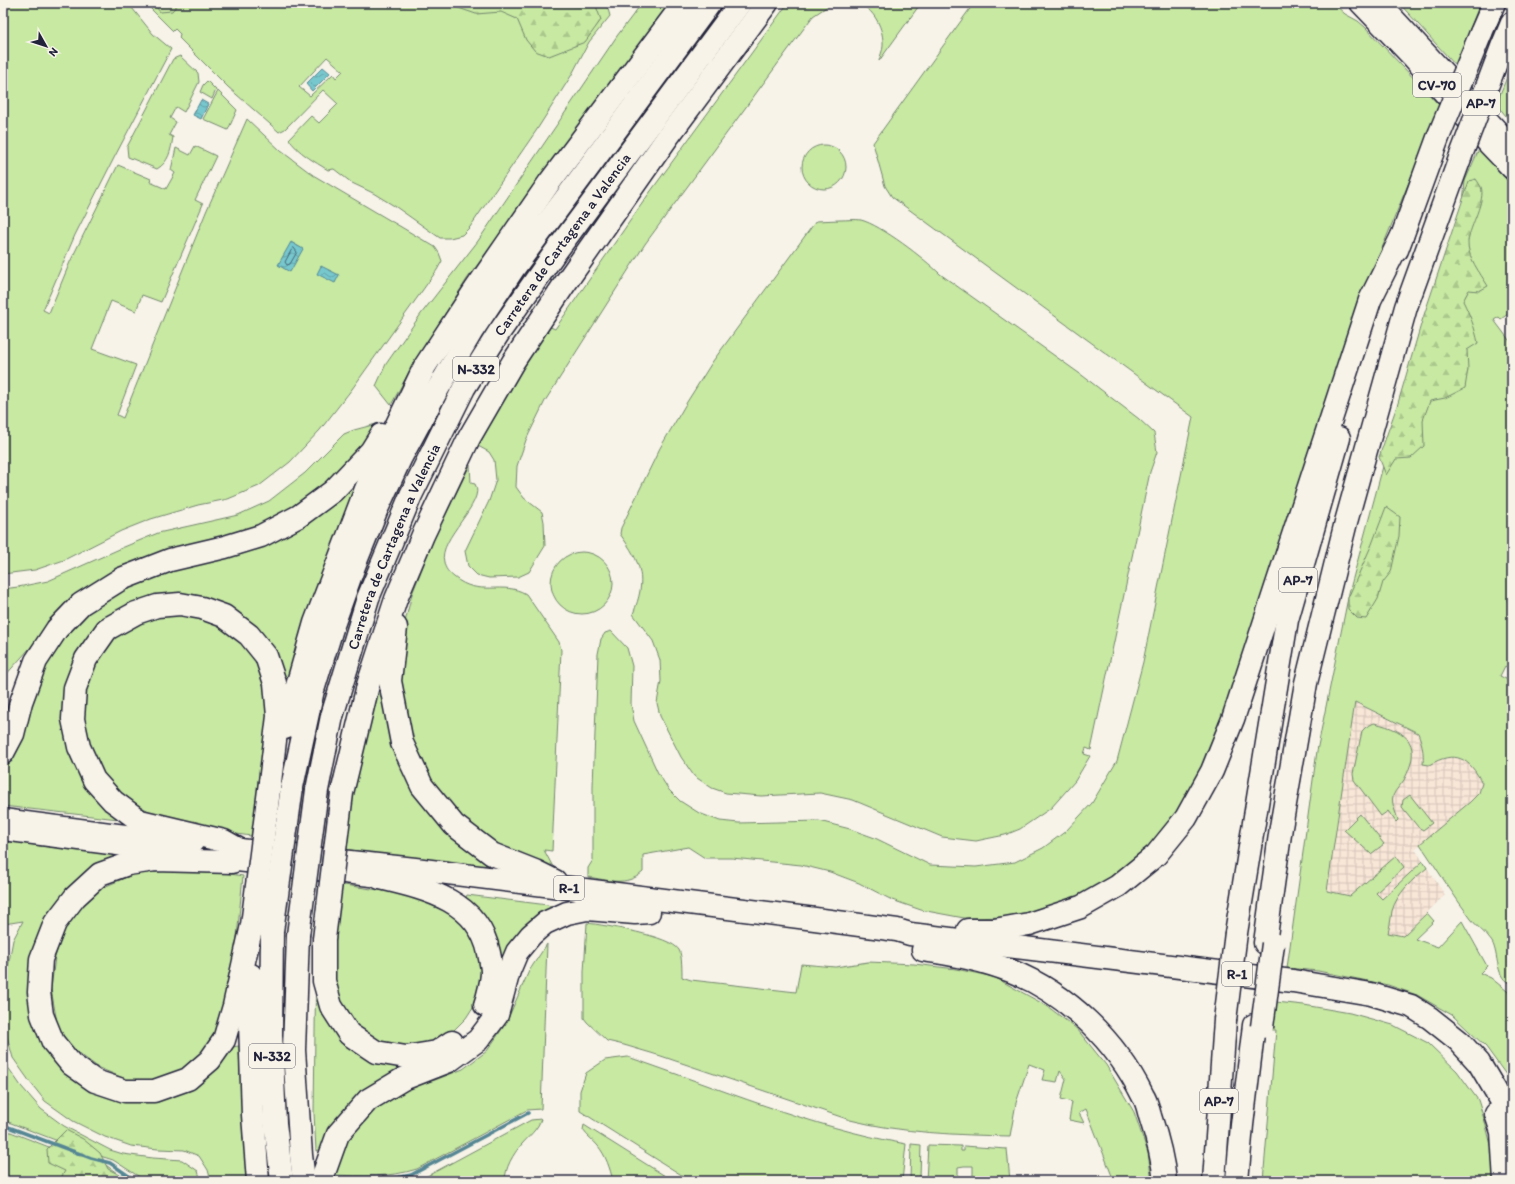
<svg xmlns="http://www.w3.org/2000/svg" width="1515" height="1184" font-family="Itim,sans-serif">
<style>
.industrial{fill:url(#industrial-grid)}
.green{fill:#c7e9a2;stroke:#74866e;fill-rule:evenodd}
.forest{fill:url(#forest-firs);stroke:#74866e}
.water{fill:url(#water-waves);stroke:#558693}
.lines{fill:none;stroke-linecap:round;stroke-linejoin:round}
.shore{stroke:#446476;stroke-width:1}
.stream{stroke:#558693;stroke-width:3.5}
.secondary-casing{stroke:#22223b;stroke-width:21}
.primary-casing{stroke:#22223b;stroke-width:23}
.highway-casing{stroke:#22223b;stroke-width:25}
.secondary{stroke:#f7f3e8;stroke-width:18}
.primary{stroke:#f7f3e8;stroke-width:20}
.highway{stroke:#f7f3e8;stroke-width:22}
.highway-bridge-casing{stroke:#22223b;stroke-width:25;stroke-linecap:butt}
.highway-bridge{stroke:#f7f3e8;stroke-width:22}
.labels{text-anchor:middle;stroke-width:4;stroke-linejoin:round;paint-order:stroke}
.shield{fill:#f7f3e8;stroke:#62616f;stroke-width:1}
.shield-label{font-size:14px;font-weight:bold;fill:#22223b}
.street-label{font-size:15px;fill:#22223b;stroke:#f7f3e8}
</style>
<defs>
<pattern id="industrial-grid" width="8" height="8" patternUnits="userSpaceOnUse"><rect width="8" height="8" fill="#f8e6d7"/><path d="M0 4h8M4 0v8" fill="none" stroke="#d4c5b9"/></pattern>
<pattern id="forest-firs" width="22" height="20" patternUnits="userSpaceOnUse"><rect width="22" height="20" fill="#c7e9a2"/><path d="M5 1l3.5 6h-7zM16 11l3.5 6h-7z" fill="#abc88c"/></pattern>
<pattern id="water-waves" width="16" height="10" patternUnits="userSpaceOnUse"><rect width="16" height="10" fill="#77c8ce"/><path d="M0 5q4-4 8 0t8 0" fill="none" stroke="#61a2a8"/></pattern>
</defs>
<rect width="100%" height="100%" fill="#f7f3e8"/>
<filter id="ink" filterUnits="userSpaceOnUse"><feTurbulence type="fractalNoise" baseFrequency=".025" numOctaves="2"/><feDisplacementMap in="SourceGraphic" scale="8" xChannelSelector="R" yChannelSelector="G"/><feConvolveMatrix kernelMatrix="1 2 1 2 8 2 1 2 1" color-interpolation-filters="sRGB"/></filter>
<g filter="url(#ink)">
<polygon class="industrial" points="1354,702 1503,775 1415,849 1445,895 1403,936 1323,922"/>
<g class="green">
<polygon points="3,3 128,3 153,34 171,49 114,158 75,235 43,310 49,313 70,262 118,165 151,179 150,182 166,189 175,173 171,170 176,148 190,155 195,146 216,156 195,200 203,204 161,302 142,295 136,311 111,301 92,349 136,365 117,415 123,418 206,212 247,119 281,151 313,175 435,247 439,253 442,261 437,270 352,389 320,430 290,462 259,486 228,499 198,505 151,519 121,531 64,560 35,570 3,574"/>
<path d="M 145,3 L 602,3 L 608,9 L 610,16 L 589,42 L 571,76 L 536,131 L 470,227 L 462,235 L 450,238 L 440,238 L 396,207 L 373,193 L 352,183 L 334,169 L 328,170 C 315,162 297,152 289,139 L 311,116 L 319,123 L 338,104 L 323,90 L 285,129 L 279,132 L 228,87 L 179,38 L 180,34 L 175,29 L 173,31 ZM 327,57 L 343,71 L 336,78 L 333,74 L 310,96 L 299,87 Z"/>
<polygon points="642,3 670,3 467,279 414,363 391,405 376,386 386,364 421,314 478,241 617,36"/>
<polygon points="788,3 836,3 828,6 813,16 645,244 545,401 526,440 517,466 516,487 524,498 542,512 544,522 545,546 529,572 518,577 489,578 477,575 468,566 465,551 489,501 496,480 494,460 489,452 478,446 548,326 555,329 648,195"/>
<path d="M 857,3 L 921,3 L 879,61 C 880,56 883,50 883,46 C 884,29 874,8 857,3 Z"/>
<path d="M 974,3 L 1333,3 L 1345,14 L 1358,21 L 1365,27 L 1440,106 L 1369,280 L 1318,440 L 1205,767 L 1161,837 L 1120,874 L 1073,900 L 1045,911 L 1008,917 L 964,918 L 921,910 L 892,900 L 859,883 L 830,872 L 801,865 L 732,858 L 705,858 L 688,847 L 643,855 L 643,872 C 626,887 608,880 588,877 L 588,868 L 593,860 L 593,786 L 598,654 L 601,639 L 605,633 L 611,631 L 627,648 L 632,666 L 631,704 L 634,721 L 658,773 L 669,790 L 680,801 L 699,813 L 720,821 L 739,823 L 819,821 L 850,829 L 875,838 L 930,865 L 976,867 L 1015,862 L 1043,848 L 1066,831 L 1092,803 L 1117,761 L 1143,662 L 1193,417 L 892,197 L 885,186 L 873,143 Z"/>
<polygon points="1399,3 1480,3 1456,66"/>
<path d="M 180,56 L 198,73 L 199,82 L 184,112 L 176,107 L 170,118 L 176,122 L 169,135 L 173,137 C 171,150 169,162 157,169 L 128,157 L 127,147 L 173,59 Z"/>
<polygon points="1512,65 1512,123 1496,104"/>
<polygon points="207,81 216,90 212,99 200,92 203,85"/>
<polygon points="218,91 237,110 228,130 203,119"/>
<circle cx="824" cy="167" r="22"/>
<path d="M 1479,149 L 1512,186 L 1512,311 L 1501,319 L 1499,317 L 1494,320 L 1512,344 L 1512,590 L 1507,601 L 1512,603 L 1512,670 L 1505,666 L 1500,676 L 1508,680 L 1510,677 L 1512,678 L 1512,984 C 1495,980 1499,954 1492,942 C 1486,933 1477,927 1471,919 C 1453,895 1437,869 1420,844 L 1470,802 L 1479,793 L 1482,783 C 1469,757 1455,750 1429,765 L 1423,764 C 1424,752 1422,743 1418,733 L 1355,702 L 1327,891 L 1350,896 L 1396,856 L 1404,867 L 1376,893 L 1382,899 L 1423,861 L 1427,868 C 1413,879 1397,893 1392,911 C 1391,918 1390,926 1388,933 L 1403,936 L 1427,913 L 1434,921 L 1415,939 L 1438,947 L 1462,921 L 1487,966 L 1480,973 L 1491,978 L 1512,995 L 1512,1083 L 1486,1047 L 1452,1015 L 1417,995 L 1388,985 L 1318,971 L 1287,968 L 1317,751 L 1349,593 L 1411,362 L 1463,203 L 1465,181 Z"/>
<path d="M 840,220 C 847,220 855,219 861,220 C 881,225 925,259 940,274 L 1083,376 L 1139,419 L 1154,433 L 1157,452 L 1150,472 L 1091,750 L 1086,748 L 1084,754 L 1090,756 L 1075,781 L 1051,808 L 1020,829 L 1005,835 L 976,841 L 942,837 L 853,800 L 820,793 L 761,796 L 726,793 L 712,788 L 694,776 L 681,757 L 660,716 L 657,703 L 661,681 L 660,660 L 653,641 L 633,614 C 647,579 642,564 620,534 L 621,528 L 660,448 L 687,402 L 713,361 L 816,221 Z"/>
<polygon points="380,423 362,450 334,480 296,509 65,609 3,678 3,589 18,587 48,581 124,547 158,533 238,515 269,501 305,473 344,434 354,430"/>
<path d="M 470,465 L 471,483 L 475,484 C 487,502 437,539 444,562 C 445,569 449,573 454,577 C 479,598 503,580 526,594 L 559,642 L 561,650 L 552,851 L 544,850 L 553,867 L 551,871 L 513,855 L 466,823 L 441,796 L 421,767 L 410,737 L 399,679 L 404,626 L 412,594 L 435,536 Z"/>
<polygon points="365,476 289,687 283,686 273,658 194,596 94,634 67,727 127,820 3,806 3,764 48,655 99,600 187,562"/>
<circle cx="582" cy="583" r="31"/>
<polygon points="180,610 218,619 265,667 271,698 266,753 251,836 194,828 159,817 126,798 102,776 87,746 81,711 90,668 117,632 147,614"/>
<polygon points="378,686 384,690 399,752 504,869 342,849 364,724"/>
<path d="M 1374,723 C 1410,731 1422,746 1404,780 C 1401,785 1395,790 1393,796 C 1391,804 1396,812 1398,820 L 1396,822 L 1388,811 L 1381,816 L 1354,780 L 1353,774 L 1362,731 L 1366,727 Z"/>
<polygon points="1410,795 1432,823 1423,830 1418,827 1402,807 1403,800"/>
<polygon points="1360,814 1384,844 1371,854 1344,830"/>
<polygon points="3,839 40,846 118,855 126,858 63,897 36,940 30,980 49,1051 137,1100 232,1047 239,1046 243,1138 249,1181 211,1181 208,1170 199,1156 184,1150 158,1149 131,1146 105,1137 73,1121 45,1101 30,1082 13,1058 3,1022 3,982 7,972 13,940 23,921 4,924 3,949"/>
<polygon points="205,870 243,876 237,937 225,1001 214,1037 194,1063 161,1080 133,1082 99,1068 73,1049 58,1028 51,989 55,957 66,924 89,898 104,887 134,874 167,871"/>
<polygon points="337,884 427,897 465,921 483,959 477,1001 466,1018 449,1035 426,1045 402,1047 376,1042 355,1028 337,1005 331,942"/>
<polygon points="467,895 548,905 552,908 551,912 503,974 465,899"/>
<path d="M 587,923 C 604,925 671,936 679,950 C 682,955 682,971 682,977 L 691,980 L 796,992 L 801,964 L 835,967 L 868,962 L 914,964 L 956,969 L 994,977 L 1047,1006 L 1077,1029 L 1106,1065 L 1134,1112 L 1148,1153 L 1152,1181 L 1114,1181 L 1086,1109 L 1079,1113 L 1084,1123 L 1069,1120 L 1072,1102 L 1061,1099 L 1066,1079 L 1060,1071 L 1057,1082 L 1043,1080 L 1042,1080 L 1045,1070 L 1029,1064 L 1016,1103 L 1010,1136 C 956,1135 902,1133 850,1120 L 661,1056 L 624,1045 L 607,1041 L 587,1022 L 584,1018 L 584,972 Z"/>
<path d="M 547,944 L 541,1109 L 527,1110 L 417,1169 C 389,1178 362,1176 333,1175 L 349,1134 L 364,1116 L 404,1089 L 435,1080 L 463,1069 L 487,1051 L 506,1023 L 529,971 Z"/>
<polygon points="316,951 329,1018 418,1061 322,1149 316,1151 314,1113"/>
<polygon points="1276,1002 1304,1005 1350,1013 1393,1025 1428,1043 1457,1071 1478,1100 1485,1122 1492,1149 1496,1181 1263,1181 1276,1030 1272,1030"/>
<path d="M 628,1057 C 719,1088 810,1127 906,1144 L 902,1181 L 691,1181 L 580,1111 L 580,1091 L 586,1073 L 605,1060 Z"/>
<polygon points="3,1060 21,1086 41,1109 64,1126 110,1150 123,1154 153,1158 182,1160 198,1171 201,1181 146,1181 113,1160 84,1151 3,1120"/>
<path d="M 541,1119 C 538,1129 529,1136 522,1144 C 513,1154 505,1168 505,1181 L 418,1181 L 531,1120 Z"/>
<path d="M 584,1125 L 673,1181 L 613,1181 C 610,1168 606,1156 598,1146 C 593,1140 587,1136 583,1130 Z"/>
<polygon points="3,1129 49,1147 103,1163 128,1181 3,1181"/>
<polygon points="911,1144 921,1145 920,1177 922,1178 922,1181 910,1181"/>
<path d="M 928,1145 L 961,1146 L 961,1151 L 964,1151 L 964,1146 L 1007,1149 L 1010,1181 L 926,1181 ZM 964,1166 L 973,1166 L 973,1177 L 958,1178 L 958,1167 Z"/>
</g>
<g class="forest">
<polygon points="153,3 179,3 172,11 160,12"/>
<polygon points="444,3 595,3 601,20 585,42 549,56 535,51 526,40 517,19 501,12 476,14"/>
<path d="M 1476,179 C 1478,182 1480,185 1481,187 C 1486,200 1470,226 1468,241 C 1467,257 1480,273 1488,286 L 1479,291 L 1469,290 L 1463,301 C 1470,315 1475,328 1478,343 L 1467,350 L 1468,369 L 1465,388 L 1445,398 L 1430,401 L 1423,420 L 1424,446 L 1411,458 L 1396,459 L 1386,475 L 1379,457 L 1398,403 L 1422,321 L 1469,181 Z"/>
<polygon points="1386,507 1400,517 1399,536 1391,572 1383,582 1378,599 1366,619 1357,618 1348,609 1348,598 1372,544"/>
<polygon points="66,1130 83,1139 100,1153 108,1169 118,1174 128,1181 59,1181 65,1171 48,1163 47,1149"/>
</g>
<g class="water">
<polygon points="323,67 330,73 312,91 306,84"/>
<polygon points="201,100 208,104 201,119 193,115"/>
<polygon points="291,242 303,249 290,272 278,265"/>
<polygon points="321,266 339,275 335,283 317,274"/>
</g>
<g class="lines">
<polygon class="shore" points="294,248 297,252 290,264 287,265 285,262 292,249"/>
<g class="stream">
<polyline points="3,1125 91,1158 110,1163 136,1181"/>
<polyline points="349,1179 387,1180 411,1175 528,1113"/>
</g>
<defs>
<g id="secondary">
<polyline points="3,818 194,843"/>
<polyline points="3,831 171,853"/>
<polyline points="218,860 380,878"/>
</g>
<g id="primary">
<polyline points="1360,3 1411,56 1488,144 1512,169"/>
<polyline points="1380,3 1512,146"/>
</g>
<g id="highway">
<polyline points="1481,33 1494,3"/>
<polyline points="1502,47 1512,23"/>
<polyline points="1397,250 1439,135"/>
<polyline points="396,627 390,681 402,743 422,786 454,825 492,854 535,871 555,881"/>
<polyline points="285,728 315,623 366,489 425,366 475,290 549,183 684,3"/>
<polyline points="3,753 13,734 21,702 36,661 57,629 81,604 121,579 170,560 225,547 261,536 299,516 333,491 371,451 381,435"/>
<polyline points="270,782 278,716 275,683 266,656 249,635 224,616 202,608 180,604 157,606 136,613 107,629 86,659 75,688 73,719 79,747 94,780 113,801 140,821 224,841 240,850 415,869 569,888 815,919 897,930 910,934 1293,981 1371,994 1411,1006 1430,1018 1459,1041 1479,1063 1501,1100 1512,1131"/>
<polyline points="292,787 313,690 333,625 354,566 376,511 401,457 436,392 472,331 514,268 710,3"/>
<path id="s1" d="M 317,790 L 332,716 L 368,598 L 411,495 L 464,388 L 498,334 L 554,254 L 740,3"/>
<polyline points="342,793 368,685 396,599 423,535 469,438 513,362 564,285 667,138 767,3"/>
<polyline points="232,862 155,860 128,864 100,874 75,897 55,923 41,959 39,992 42,1015 53,1042 71,1064 95,1081 125,1091 154,1091 188,1079 210,1060 224,1040 234,1006 252,925"/>
<path d="M 380,878 C 426,889 478,900 489,953 C 490,959 492,966 492,972 C 492,980 488,997 485,1005"/>
<polyline points="968,930 994,930 1029,924 1081,907 1118,886 1156,855 1186,818 1212,771 1233,719 1370,300 1402,236"/>
<polyline points="272,931 271,1035 275,1123 282,1181"/>
<polyline points="1236,933 1287,620 1339,438"/>
<polyline points="298,935 294,1050 301,1155 304,1181"/>
<polyline points="324,939 324,981 331,1006 349,1034 376,1052 406,1057 437,1052 452,1042"/>
<polyline points="1265,943 1281,827 1306,683 1346,522 1406,307 1460,158"/>
<path d="M 923,950 C 953,954 983,960 1011,971 C 1068,994 1116,1041 1143,1096 C 1147,1102 1148,1109 1150,1116 C 1157,1137 1163,1159 1165,1181"/>
<polyline points="251,975 250,1023 253,1115 258,1181"/>
<polyline points="1496,1114 1502,1132 1505,1181"/>
<polyline points="323,1181 324,1173 338,1134 368,1100 403,1079 449,1061 478,1040 497,1015 509,971 517,952 531,935 545,923 567,913 587,909 635,913 649,912"/>
<polyline points="1214,1181 1225,1020"/>
<polyline points="1237,1181 1242,1125 1254,1025"/>
</g>
</defs>
<use href="#secondary" class="secondary-casing"/>
<use href="#primary" class="primary-casing"/>
<use href="#highway" class="highway-casing"/>
<use href="#secondary" class="secondary"/>
<use href="#primary" class="primary"/>
<use href="#highway" class="highway"/>
<defs>
<g id="highway-bridge">
<polyline points="1439,135 1481,33"/>
<polyline points="1460,158 1502,47"/>
<polyline points="252,925 270,782"/>
<polyline points="272,931 292,787"/>
<polyline points="298,935 317,790"/>
<polyline points="324,939 342,793"/>
<polyline points="1225,1020 1236,933"/>
<polyline points="1262,1027 1273,944"/>
</g>
</defs>
<use href="#highway-bridge" class="highway-bridge-casing"/>
<use href="#highway-bridge" class="highway-bridge"/>
</g>
</g>
<g class="labels">
<g class="shield">
<rect x="1413" y="73" width="48" height="24" rx="3"/>
<rect x="1462" y="91" width="38" height="24" rx="3"/>
<rect x="453" y="357" width="46" height="24" rx="3"/>
<rect x="1279" y="568" width="38" height="24" rx="3"/>
<rect x="554" y="876" width="30" height="24" rx="3"/>
<rect x="1222" y="962" width="30" height="24" rx="3"/>
<rect x="249" y="1044" width="46" height="24" rx="3"/>
<rect x="1200" y="1089" width="38" height="24" rx="3"/>
</g>
<g class="shield-label">
<text x="1437" y="90">CV-70</text>
<text x="1481" y="108">AP-7</text>
<text x="476" y="374">N-332</text>
<text x="1298" y="585">AP-7</text>
<text x="569" y="893">R-1</text>
<text x="1237" y="979">R-1</text>
<text x="272" y="1061">N-332</text>
<text x="1219" y="1106">AP-7</text>
</g>
<g class="street-label">
<text dy="5" stroke="none"><textPath href="#s1" startOffset="604">Carretera de Cartagena a Valencia</textPath></text>
<text dy="5" stroke="none"><textPath href="#s1" startOffset="256">Carretera de Cartagena a Valencia</textPath></text>
</g>
</g>
<rect width="1515" height="1184" fill="none" stroke="#f7f3e8" stroke-width="16"/>
<rect x="8" y="8" width="1499" height="1168" fill="none" stroke="#22223b" stroke-width="1.5" filter="url(#ink)"/>
<g transform="translate(46 46) rotate(129)" stroke="#f7f3e8" stroke-width="3" paint-order="stroke">
<path d="M0-3L7 15L0 10L-7 15Z" fill="#22223b"/>
<text y="-6" font-size="11" font-weight="bold" text-anchor="middle" fill="#22223b">N</text>
</g>
</svg>
